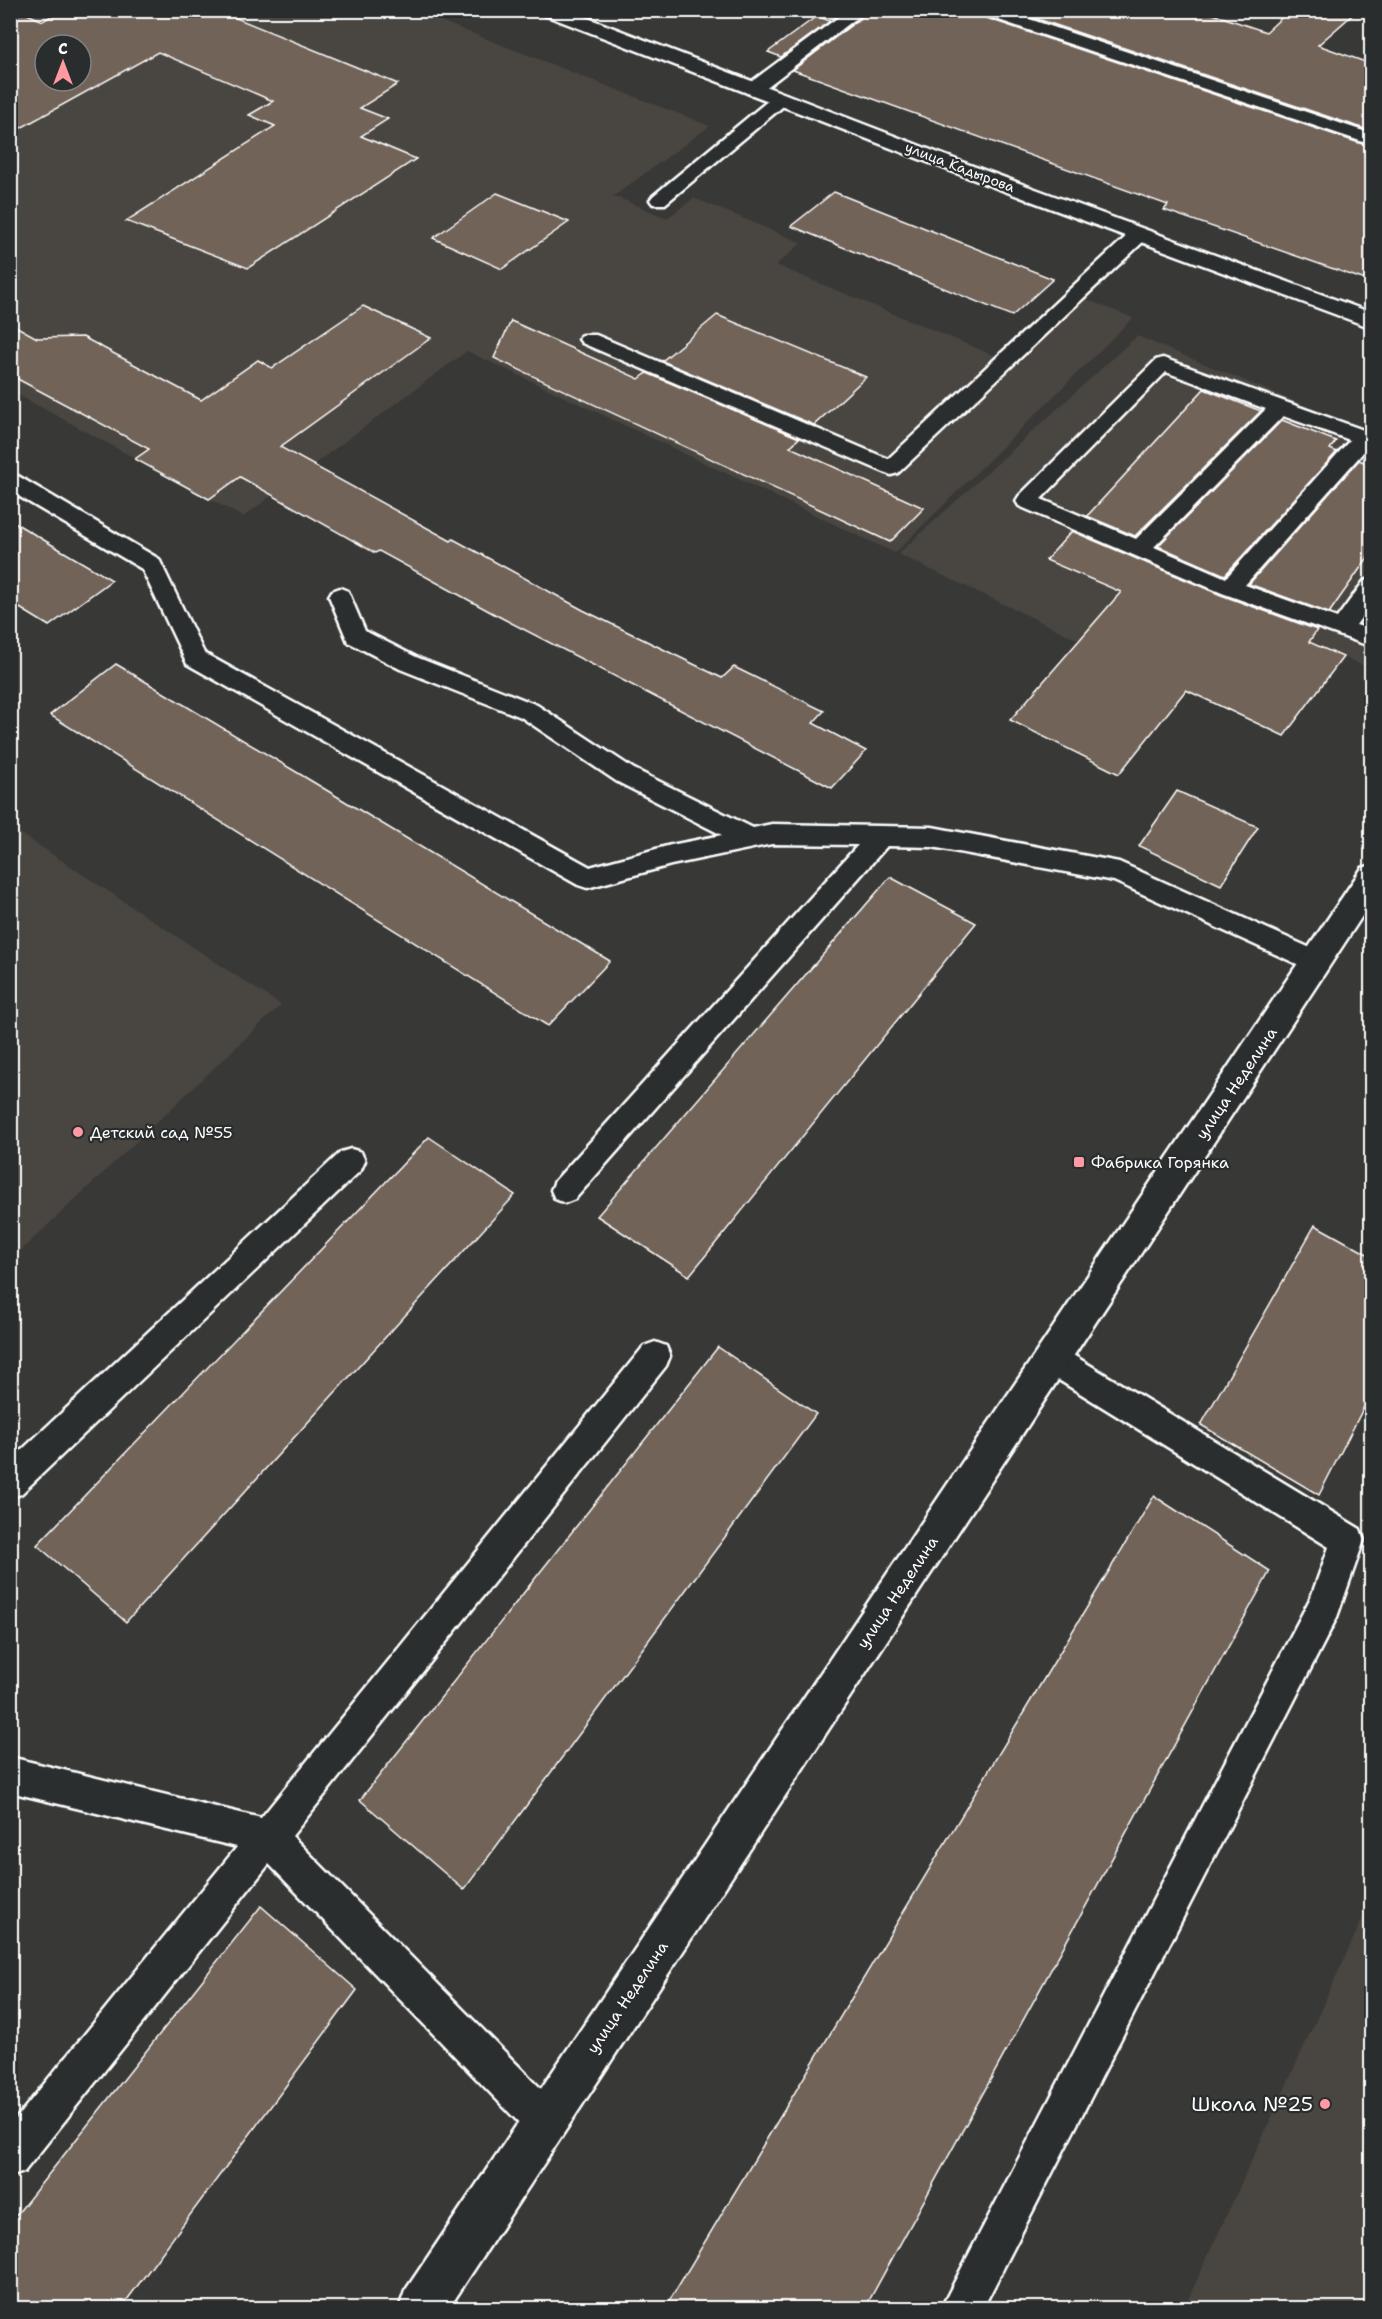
<svg xmlns="http://www.w3.org/2000/svg" width="1382" height="2319" font-family="'Shantell Sans',sans-serif">
<style>
.built{fill:#494540;fill-rule:evenodd}
.building{fill:#726458;stroke:#fff;stroke-width:1.5;fill-rule:evenodd}
.lines{fill:none;stroke-linecap:round;stroke-linejoin:round}
.lane-casing{stroke:#fff;stroke-width:5}
.secondary-casing{stroke:#fff;stroke-width:5}
.lane{fill:#2a2d2e;fill-rule:evenodd}
.secondary{fill:#2a2d2e;fill-rule:evenodd}
.poi-dot{fill:#ff9aa2;stroke:#2a2d2e;stroke-width:2}
.labels{text-anchor:middle;stroke-width:4.5;stroke-linejoin:round;paint-order:stroke}
.far-street-label{font-size:14px;fill:#fff;stroke:#2a2d2e}
.street-label{font-size:16px;fill:#fff;stroke:#2a2d2e}
.poi-label{font-size:16px;fill:#fff;stroke:#2a2d2e;text-anchor:start}
.near-poi-label{font-size:20px;fill:#fff;stroke:#2a2d2e;text-anchor:end}
</style>
<rect width="100%" height="100%" fill="#383836"/>
<filter id="ink" filterUnits="userSpaceOnUse"><feTurbulence type="fractalNoise" baseFrequency=".0167" numOctaves="2"/><feDisplacementMap in="SourceGraphic" scale="12" xChannelSelector="R" yChannelSelector="G"/><feConvolveMatrix kernelMatrix="1 2 1 2 8 2 1 2 1" color-interpolation-filters="sRGB"/></filter>
<g filter="url(#ink)">
<g class="built">
<path d="M 10,11 L 415,11 L 710,126 L 614,196 L 667,218 L 694,198 L 802,243 L 776,265 L 1017,365 L 1086,299 L 1133,318 L 895,553 L 467,351 L 243,517 L 11,391 ZM 45,45 L 81,45 L 81,81 L 45,81 Z"/>
<polygon points="1137,336 1371,433 1371,669 1343,657 1129,664 898,554"/>
<polygon points="11,827 281,1005 11,1260"/>
<polygon points="1371,1900 1371,2308 1184,2308"/>
</g>
<g class="building">
<path d="M 10,10 L 18,10 L 43,21 L 61,10 L 233,10 L 226,14 L 398,84 L 360,108 L 388,119 L 361,136 L 416,159 L 248,268 L 126,221 L 275,126 L 249,115 L 273,101 L 158,52 L 10,134 ZM 45,45 L 81,45 L 81,81 L 45,81 Z"/>
<polygon points="871,10 974,10 977,15 1371,147 1371,282 1164,210 1168,205 793,70"/>
<polygon points="1011,10 1201,10 1266,32 1290,10 1358,10 1318,45 1371,64 1371,131"/>
<polygon points="817,16 830,21 781,57 768,52"/>
<polygon points="834,192 1053,279 1012,316 791,226"/>
<polygon points="497,193 569,222 502,269 433,238"/>
<polygon points="363,306 431,338 280,447 451,541 453,539 583,610 722,678 734,667 824,711 813,723 866,751 832,788 498,616 379,551 375,553 240,477 209,499 135,459 149,449 10,375 10,323 37,338 83,337 201,400 258,360 272,368"/>
<polygon points="717,315 866,377 814,425 662,361"/>
<polygon points="511,321 639,379 647,373 799,438 790,447 924,508 890,542 494,358"/>
<polygon points="1204,389 1261,411 1135,536 1087,516"/>
<polygon points="1282,420 1336,441 1330,449 1337,452 1225,575 1158,546"/>
<polygon points="1359,460 1371,465 1371,553 1329,613 1249,584"/>
<polygon points="10,520 54,546 112,580 49,626 10,602"/>
<polygon points="1072,531 1221,595 1317,630 1309,642 1343,657 1284,736 1186,690 1119,774 1010,720 1121,592 1046,560"/>
<polygon points="116,664 313,782 610,961 548,1026 50,715"/>
<polygon points="1177,791 1258,827 1221,885 1139,846"/>
<polygon points="890,877 976,923 689,1276 597,1216"/>
<polygon points="429,1137 515,1195 126,1622 37,1545"/>
<polygon points="1315,1225 1371,1256 1371,1393 1319,1495 1201,1425"/>
<polygon points="718,1347 816,1414 464,1890 360,1800"/>
<polygon points="1154,1496 1270,1571 865,2308 665,2308"/>
<polygon points="261,1906 357,1990 121,2308 10,2308 10,2223"/>
</g>
<g class="lines">
<defs>
<g id="lane">
<polygon points="848,10 867,10 759,93 747,93 744,89 747,85"/>
<polygon points="976,10 1002,10 1372,134 1372,145 978,13"/>
<polygon points="781,94 787,95 790,99 787,103 665,204 653,204 650,200 653,196 775,95"/>
<polygon points="1139,229 1146,231 1148,235 1146,239 898,473 891,475 582,343 579,339 582,335 596,335 888,459 1132,231"/>
<path d="M 1163,358 L 1372,433 L 1372,447 L 1368,447 L 1245,585 L 1337,618 L 1364,581 L 1372,579 L 1372,603 L 1356,625 L 1372,630 L 1372,647 L 1222,593 L 1019,506 L 1016,501 L 1019,496 L 1156,360 ZM 1166,372 L 1266,409 L 1136,539 L 1041,499 ZM 1283,416 L 1350,440 L 1226,578 L 1154,547 Z"/>
<polygon points="10,474 18,476 159,559 204,653 590,867 671,845 722,835 616,781 521,717 400,669 348,642 329,596 332,591 340,588 348,591 365,631 416,657 537,705 634,769 753,828 772,824 932,827 1119,862 1326,955 1330,962 1326,969 1317,973 1308,969 1114,881 932,847 887,846 575,1199 565,1203 555,1199 551,1190 555,1181 858,845 772,844 671,865 587,888 578,885 187,664 142,569 10,491"/>
<polygon points="351,1149 361,1152 365,1161 361,1170 21,1494 10,1498 10,1461 341,1152"/>
<polygon points="655,1342 666,1346 670,1356 666,1366 292,1836 559,2107 564,2121 559,2135 545,2140 531,2135 269,1864 24,2172 10,2177 10,2126 237,1847 10,1792 10,1757 261,1818 644,1346"/>
<polygon points="1052,1345 1063,1349 1360,1529 1364,1540 1337,1617 983,2308 941,2308 1311,1597 1329,1547 1041,1369 1037,1359 1041,1349"/>
</g>
<g id="secondary">
<polygon points="540,10 567,10 962,162 1372,313 1372,328 948,170 542,14"/>
<polygon points="1372,865 1372,901 449,2308 399,2308 405,2291 1362,868"/>
</g>
</defs>
<use href="#lane" class="lane-casing"/>
<use href="#secondary" class="secondary-casing"/>
<use href="#lane" class="lane"/>
<use href="#secondary" class="secondary"/>
</g>
</g>
<g class="poi-dot">
<circle cx="78" cy="1132" r="6"/>
<rect x="1073" y="1156" width="12" height="12" rx="3"/>
<circle cx="1325" cy="2104" r="6"/>
</g>
<g class="labels">
<g class="far-street-label">
<text transform="translate(960 167) rotate(21)" y="5">улица Кадырова</text>
</g>
<g class="street-label">
<text transform="translate(1236 1083) rotate(-56)" y="6">улица Неделина</text>
<text transform="translate(897 1592) rotate(-56)" y="6">улица Неделина</text>
<text transform="translate(627 1997) rotate(-56)" y="6">улица Неделина</text>
</g>
<g class="poi-label">
<text x="90" y="1138">Детский сад №55</text>
<text x="1091" y="1168">Фабрика Горянка</text>
</g>
<g class="near-poi-label">
<text x="1313" y="2111">Школа №25</text>
</g>
</g>
<rect width="1382" height="2319" fill="none" stroke="#2a2d2e" stroke-width="36"/>
<rect x="18" y="18" width="1346" height="2283" fill="none" stroke="#fff" stroke-width="2" filter="url(#ink)"/>
<g transform="translate(63 63)"><circle r="28" fill="#2a2d2e" stroke="#7f8182" stroke-width="1.5"/>
<path d="M0-4.5L10 22L0 15L-10 22Z" fill="#ff9aa2"/>
<text y="-9" font-size="16" font-weight="bold" text-anchor="middle" fill="#ffffff">С</text>
</g>
</svg>
